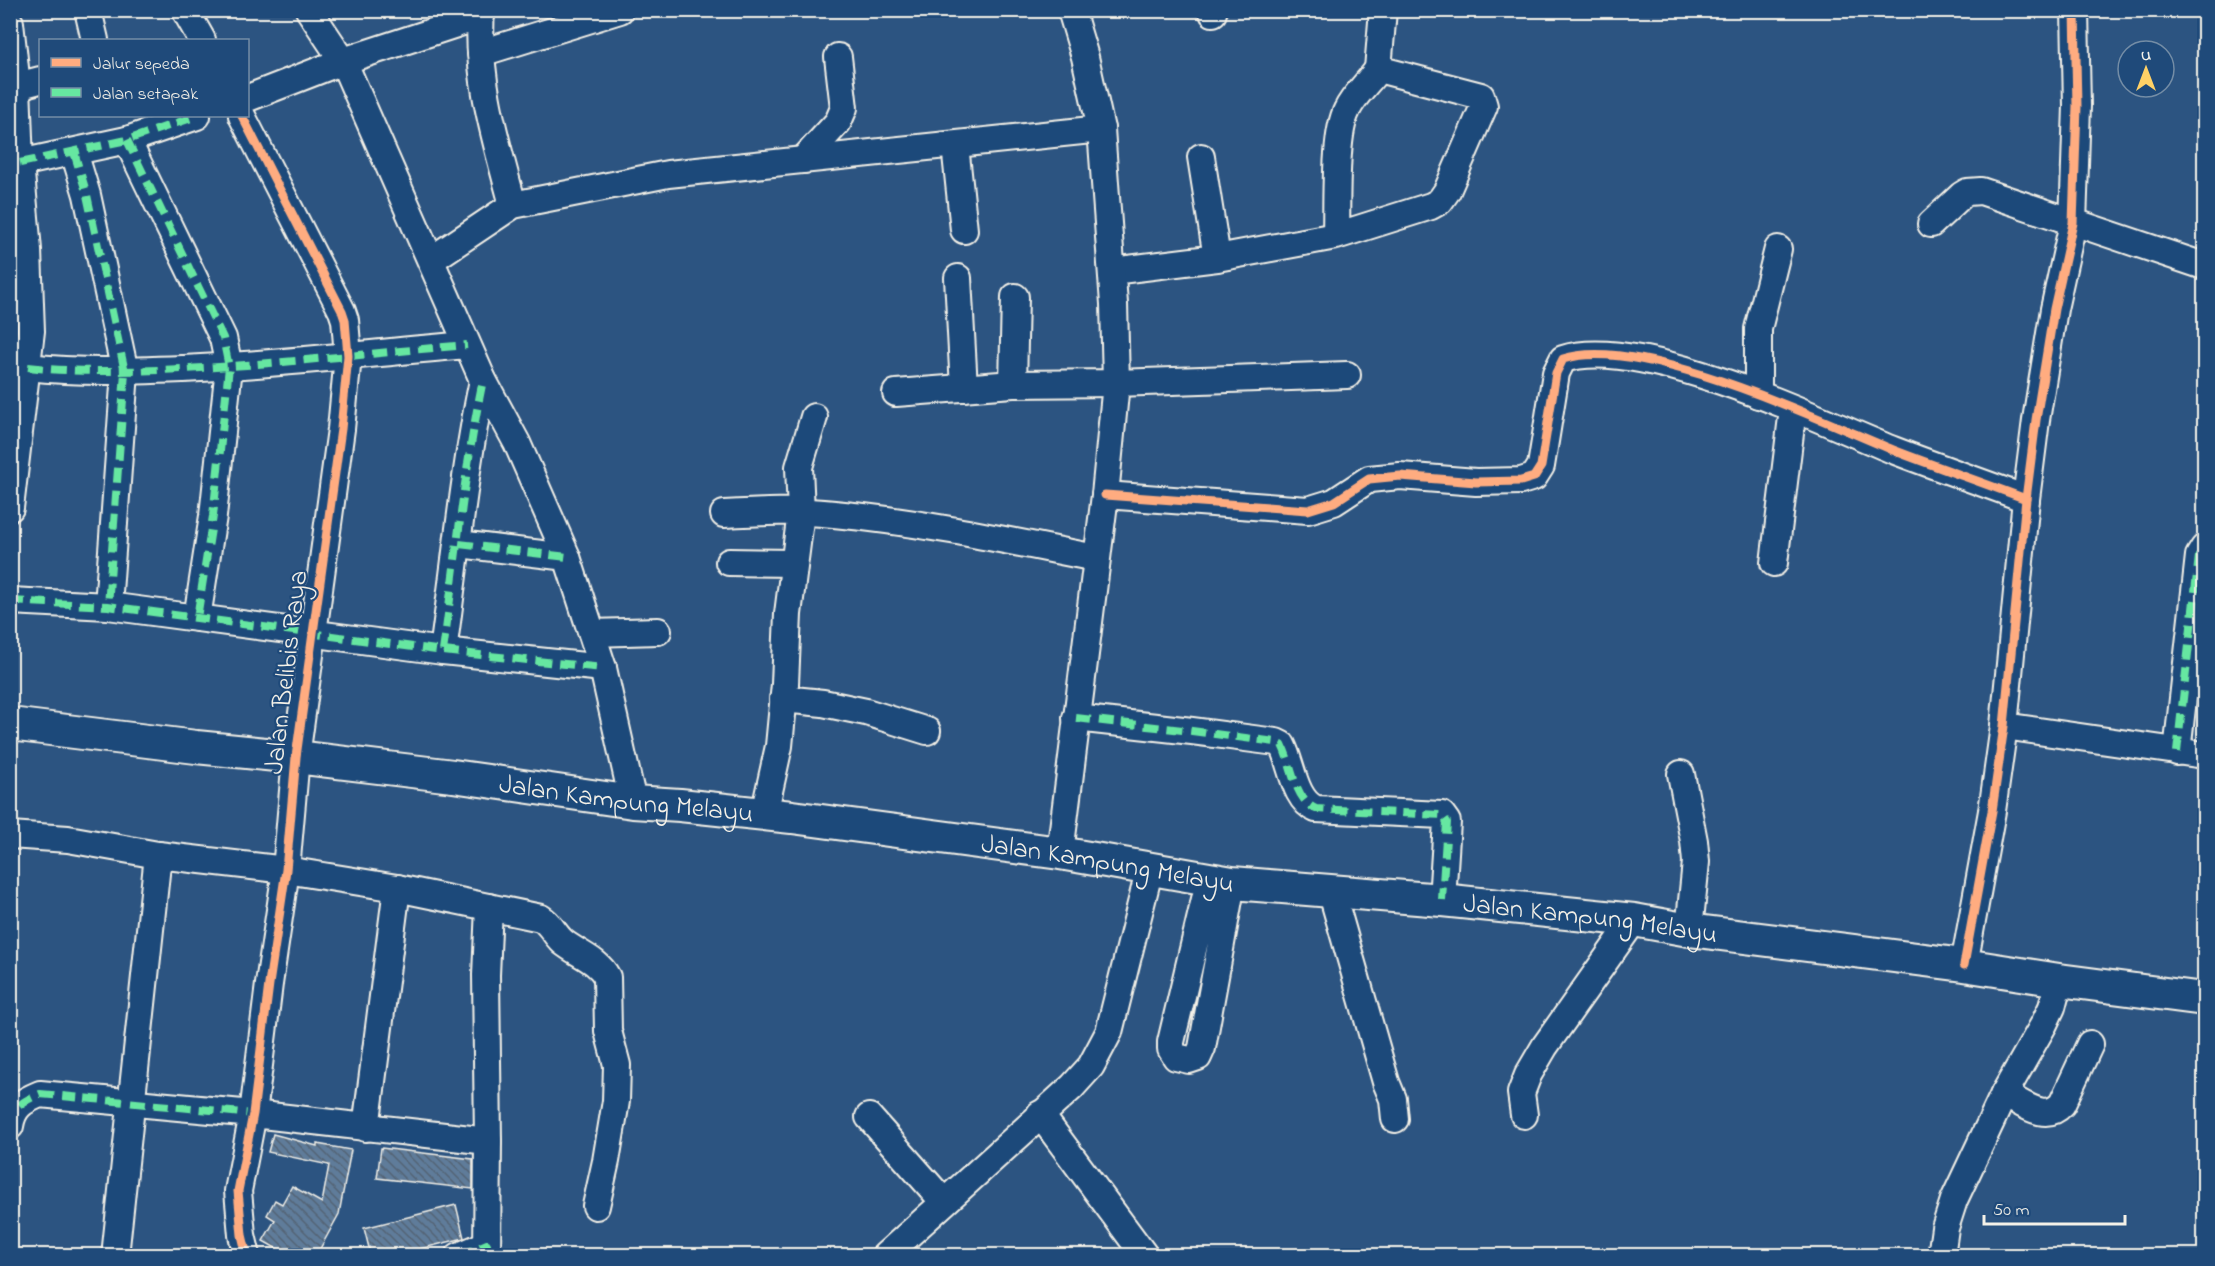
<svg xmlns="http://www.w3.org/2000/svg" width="2215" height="1266" font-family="'Indie Flower',sans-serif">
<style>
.building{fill:url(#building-back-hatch);stroke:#f4f1e8;stroke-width:1.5}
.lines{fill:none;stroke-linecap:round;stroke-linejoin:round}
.minor-casing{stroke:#f4f1e8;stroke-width:30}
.major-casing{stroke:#f4f1e8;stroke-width:36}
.minor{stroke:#1f4a7a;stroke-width:26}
.major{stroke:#1f4a7a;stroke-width:32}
.quiet{stroke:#66e7a1;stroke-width:8;stroke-dasharray:15 8;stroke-linecap:butt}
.cycleway-casing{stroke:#1f4a7a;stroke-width:13}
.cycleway{stroke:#ffac80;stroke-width:9}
.labels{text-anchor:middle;stroke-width:4.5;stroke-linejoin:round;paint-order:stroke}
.street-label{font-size:27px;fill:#f4f1e8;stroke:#1f4a7a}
</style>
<defs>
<pattern id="building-back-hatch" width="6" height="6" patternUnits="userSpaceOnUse" patternTransform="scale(1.5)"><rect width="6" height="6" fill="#5e7b9a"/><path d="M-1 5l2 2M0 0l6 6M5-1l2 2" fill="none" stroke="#556474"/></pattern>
</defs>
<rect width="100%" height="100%" fill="#2c5481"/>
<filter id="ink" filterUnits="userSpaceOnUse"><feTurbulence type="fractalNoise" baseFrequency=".0167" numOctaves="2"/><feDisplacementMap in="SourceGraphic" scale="12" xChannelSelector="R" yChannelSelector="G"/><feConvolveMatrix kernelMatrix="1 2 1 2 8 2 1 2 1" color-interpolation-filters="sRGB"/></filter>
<g filter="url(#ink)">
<g class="building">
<polygon points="273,1134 317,1146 317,1144 351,1150 339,1214 316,1256 290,1256 263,1241 275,1220 267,1215 275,1200 282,1204 292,1186 322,1203 329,1165 268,1152"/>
<polygon points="381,1148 473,1159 473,1189 377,1178"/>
<polygon points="456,1205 464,1238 392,1256 371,1256 364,1228"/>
</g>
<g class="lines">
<defs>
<g id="minor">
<polyline points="88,10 95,40"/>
<polyline points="185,10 202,40"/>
<polyline points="309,10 343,61 483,380 517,443 567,557 603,668 633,802"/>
<path d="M 481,10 C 476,78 496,141 513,205"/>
<polyline points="1212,10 1213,13"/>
<polyline points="10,23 17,86 20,163 28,250 31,331 10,508"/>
<polyline points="481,53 620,10"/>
<polyline points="1378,69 1383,10"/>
<polyline points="17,86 40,80"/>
<polyline points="248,98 343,61 481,16"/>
<polyline points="242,116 342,311 345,320 348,356 341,429 296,757 286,870 269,984 253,1114 238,1191 242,1235 247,1256"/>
<polyline points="127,140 223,338 229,367 213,516 197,618"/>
<polyline points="955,145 964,230"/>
<polyline points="74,152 87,195 125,372 108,606"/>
<polyline points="1201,157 1217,258"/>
<polyline points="803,160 838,122 844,108 838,57"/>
<polyline points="20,163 127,140 197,116"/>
<polyline points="1931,224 1962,195 1967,192 1981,191 2204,266"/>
<polyline points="431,260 513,205 668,174 1101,129"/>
<path d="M 1112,271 L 1217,258 L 1336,236 L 1431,206 L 1440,201 L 1447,191 L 1484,106 L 1481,96 L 1378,69 C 1369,82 1354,95 1347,110 C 1334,135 1337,205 1336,236"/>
<polyline points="958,278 964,388"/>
<path d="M 28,367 C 80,373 131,371 184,369 C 279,364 373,353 467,345"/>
<polyline points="1013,384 1015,297"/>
<polyline points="896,393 1013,384 1116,383 1347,375"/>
<polyline points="1758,395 1758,329 1778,249"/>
<path d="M 1105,495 L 1308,510 L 1334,502 L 1369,479 L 1400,476 L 1476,482 L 1521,481 L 1534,477 L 1541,466 L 1556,373 L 1563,359 C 1640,334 1817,419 1893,450 C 1937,467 1981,482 2026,499"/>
<path d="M 724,514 C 761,512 798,510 834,514 C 923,522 1009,541 1096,558"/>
<polyline points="459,544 567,557"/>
<polyline points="729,562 794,563"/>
<polyline points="1774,563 1793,409"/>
<polyline points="10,601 108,606 443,651 603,668"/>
<polyline points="592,633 658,631"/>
<path d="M 443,651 C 456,560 464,470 483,380"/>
<polyline points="783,699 823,703 866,712 927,731"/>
<path d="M 1076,718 L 1192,731 L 1276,742 L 1282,745 C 1292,764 1294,800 1316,809 L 1442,815 L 1447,822 L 1442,900"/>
<polyline points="2004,726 2204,755"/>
<polyline points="2177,752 2199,556 2204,548"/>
<polyline points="1681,774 1694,841 1696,862 1689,930"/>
<polyline points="764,814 779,746 785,684 788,614 801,512 799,467 814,417"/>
<path d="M 10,835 L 68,839 L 158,855 L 286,870 L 397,888 L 541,918 C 551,924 554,934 563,942 C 578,954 598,960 607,977 L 608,1031 L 617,1065 L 616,1101 L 606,1161 L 596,1206"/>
<polyline points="1060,853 1105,495 1116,383 1114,304 1101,129 1085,57 1071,10"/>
<polyline points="1210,878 1171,1042 1171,1049 1176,1057 1189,1060 1198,1057 1202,1048 1232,883"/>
<polyline points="1331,890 1386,1082 1393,1099 1395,1119"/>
<polyline points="1964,965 1992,811 2004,726 2026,499 2036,420 2054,309 2073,223 2077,106 2075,10"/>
<path d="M 2004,1094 C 2023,1103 2045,1123 2062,1104 L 2090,1044"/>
<polyline points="1040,1114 1145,1256"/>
<polyline points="1524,1115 1521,1093 1528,1075 1545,1046 1634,920"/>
<polyline points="869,1117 944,1202"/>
<path d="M 10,1126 C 13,1106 23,1101 40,1094 L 253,1114 L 488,1141"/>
<polyline points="366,1128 397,888"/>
<polyline points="115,1256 158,855"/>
<polyline points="459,1256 487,1244"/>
<polyline points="487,1256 488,1141 486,975 489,907"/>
<polyline points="885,1256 1072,1087 1091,1066 1109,1032 1150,868"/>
<polyline points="1943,1256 1942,1249 1945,1228 1954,1200 2004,1094 2044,1024 2052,1007 2059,980"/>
</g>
<g id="major">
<path id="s1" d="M 10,724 L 196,747 L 296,757 L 453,776 L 633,802 L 680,805 L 792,817 L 1060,853 L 1232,883 L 1442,900 L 1634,920 L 1689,930 L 1964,965 L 2059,980 L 2204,999"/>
</g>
</defs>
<use href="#minor" class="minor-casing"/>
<use href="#major" class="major-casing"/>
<use href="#minor" class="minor"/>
<use href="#major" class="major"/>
<g class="quiet">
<polyline points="127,140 223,338 229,367 213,516 197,618"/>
<polyline points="74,152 87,195 125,372 108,606"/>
<polyline points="20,163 127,140 197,116"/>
<path d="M 28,367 C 80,373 131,371 184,369 C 279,364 373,353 467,345"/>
<polyline points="459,544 567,557"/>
<polyline points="10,601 108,606 443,651 603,668"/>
<path d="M 443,651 C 456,560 464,470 483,380"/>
<path d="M 1076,718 L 1192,731 L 1276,742 L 1282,745 C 1292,764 1294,800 1316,809 L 1442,815 L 1447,822 L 1442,900"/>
<polyline points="2177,752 2199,556 2204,548"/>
<path d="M 10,1126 C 13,1106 23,1101 40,1094 L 253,1114"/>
<polyline points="459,1256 487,1244 487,1256"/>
</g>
<defs>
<g id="cycleway">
<polyline points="242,116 342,311 345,320 348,356 341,429 296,757 286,870 269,984 253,1114 238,1191 242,1235 247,1256"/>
<path d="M 1105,495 L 1308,510 L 1334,502 L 1369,479 L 1400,476 L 1476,482 L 1521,481 L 1534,477 L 1541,466 L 1556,373 L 1563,359 C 1640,334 1817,419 1893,450 C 1937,467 1981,482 2026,499"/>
<polyline points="1964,965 1992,811 2004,726 2026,499 2036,420 2054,309 2073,223 2077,106 2075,10"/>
</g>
</defs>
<use href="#cycleway" class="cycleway-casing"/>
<use href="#cycleway" class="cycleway"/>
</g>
</g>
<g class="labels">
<g class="street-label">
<text transform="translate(285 672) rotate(-83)" y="9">Jalan Belibis Raya</text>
<text dy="9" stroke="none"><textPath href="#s1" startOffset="621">Jalan Kampung Melayu</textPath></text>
<text dy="9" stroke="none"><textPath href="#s1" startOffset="1107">Jalan Kampung Melayu</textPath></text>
<text dy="9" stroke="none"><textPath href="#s1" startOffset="1593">Jalan Kampung Melayu</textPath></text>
</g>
</g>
<rect width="2215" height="1266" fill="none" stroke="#1f4a7a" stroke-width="36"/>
<rect x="18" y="18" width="2179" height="1230" fill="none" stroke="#f4f1e8" stroke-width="2" filter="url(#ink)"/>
<rect x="39" y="39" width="210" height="78" fill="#1f4a7a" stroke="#748da6" stroke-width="1.5"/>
<rect x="51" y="58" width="30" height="9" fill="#ffac80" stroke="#748da6" stroke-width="1.5"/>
<text x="93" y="69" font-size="18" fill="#f4f1e8">Jalur sepeda</text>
<rect x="51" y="88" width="30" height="9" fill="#66e7a1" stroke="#748da6" stroke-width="1.5"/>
<text x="93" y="99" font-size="18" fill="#f4f1e8">Jalan setapak</text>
<g transform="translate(2146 69)"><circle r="28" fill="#1f4a7a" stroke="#748da6" stroke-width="1.5"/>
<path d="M0-4.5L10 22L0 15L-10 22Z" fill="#ffd166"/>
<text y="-9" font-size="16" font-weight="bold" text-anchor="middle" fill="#f4f1e8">U</text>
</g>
<path d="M1984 1215v9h141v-9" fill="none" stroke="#f4f1e8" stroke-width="3"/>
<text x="1993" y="1215" font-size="18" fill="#f4f1e8" stroke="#1f4a7a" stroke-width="4.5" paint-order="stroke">50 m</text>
</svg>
